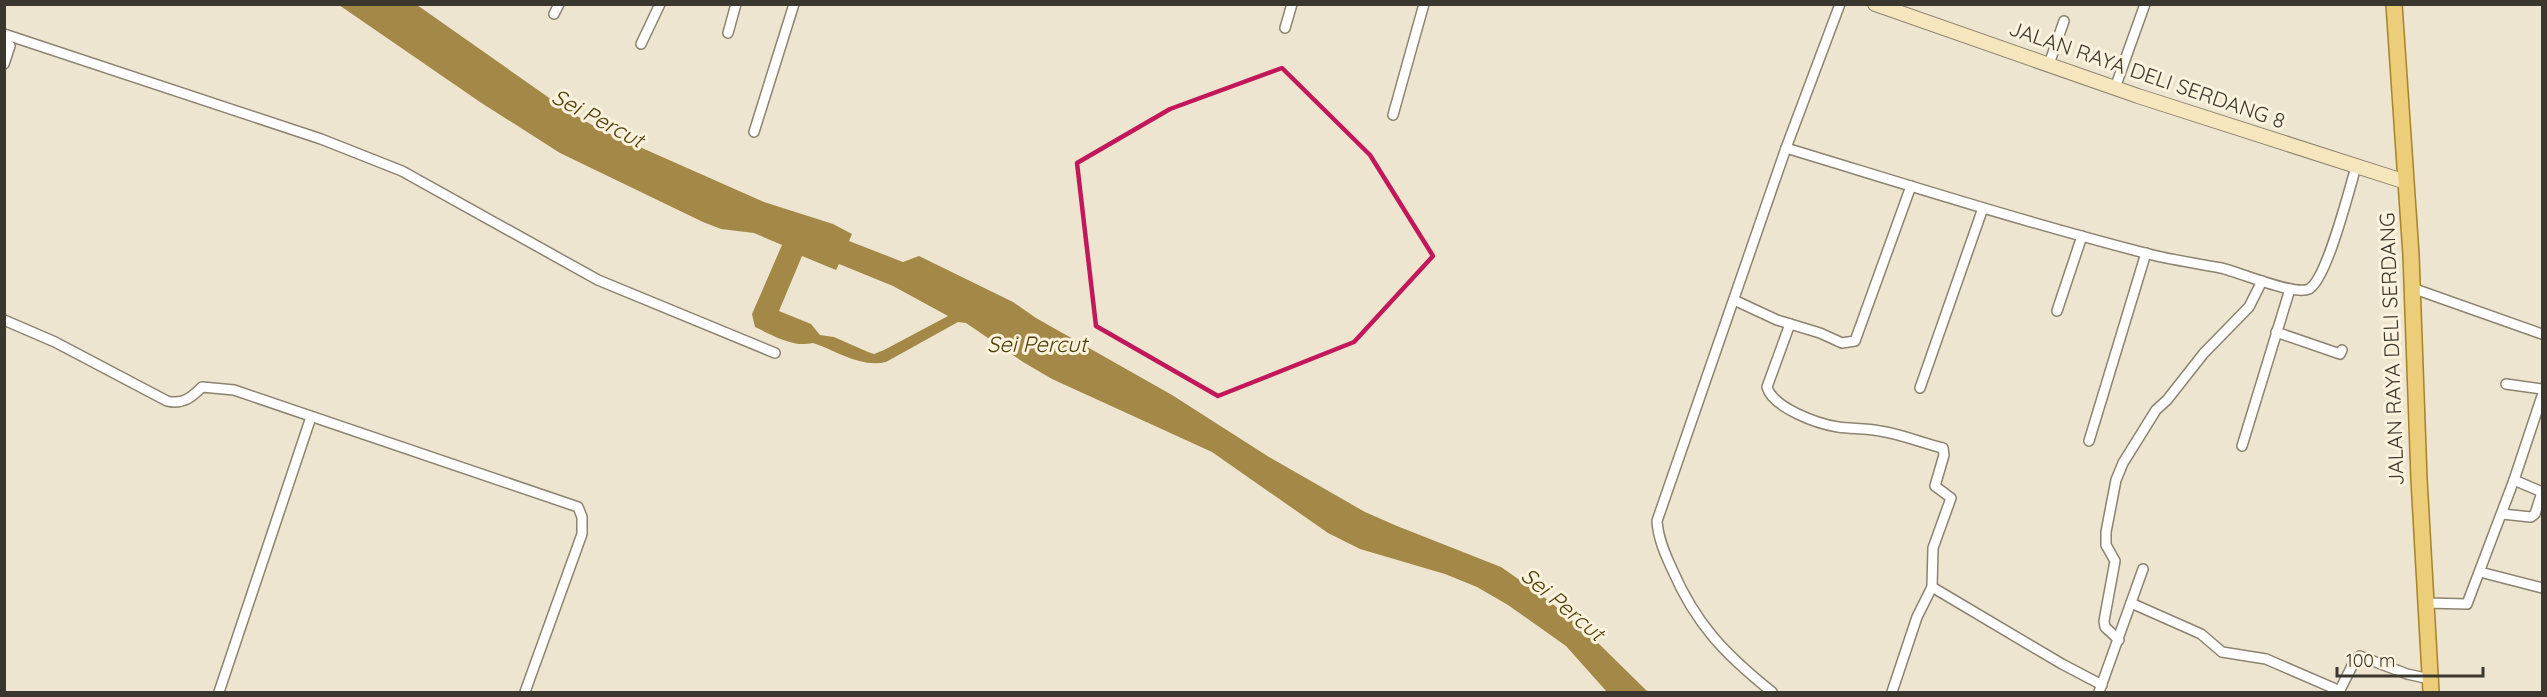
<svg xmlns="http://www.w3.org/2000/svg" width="2547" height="697" font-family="Quicksand,sans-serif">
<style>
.water{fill:#a48847;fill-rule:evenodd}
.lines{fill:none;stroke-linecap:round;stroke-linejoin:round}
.street-casing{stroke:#8c8370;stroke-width:12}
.secondary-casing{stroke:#8c8370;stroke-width:16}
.primary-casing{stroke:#a58326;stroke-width:18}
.street{stroke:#fff;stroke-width:9}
.secondary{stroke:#f5e6bd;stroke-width:14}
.primary{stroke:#eccd7a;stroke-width:15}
.marked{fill:none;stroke:#c2185b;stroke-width:4.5;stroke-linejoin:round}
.labels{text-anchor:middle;stroke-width:6;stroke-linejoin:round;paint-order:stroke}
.street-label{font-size:21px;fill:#3a372e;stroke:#fcf2dd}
.water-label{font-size:22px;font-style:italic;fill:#503c05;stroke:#fcf2dd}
</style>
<rect width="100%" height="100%" fill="#eee5d0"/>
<path class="water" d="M 339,5 L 417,5 L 565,109 L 599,129 L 764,202 L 833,224 L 852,234 L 849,241 L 903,262 L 919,256 L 1013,302 L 1036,318 L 1172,395 L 1269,457 L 1365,512 L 1397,526 L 1501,567 L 1548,600 L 1596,641 L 1648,692 L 1607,692 L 1566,646 L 1508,605 L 1477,587 L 1445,574 L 1360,549 L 1328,533 L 1212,452 L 1052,379 L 1023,362 L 966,323 L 958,322 L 886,362 C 861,368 837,351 813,343 C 794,348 772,335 755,327 L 752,314 L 782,245 L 754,233 L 721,229 L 703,222 L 560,153 L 480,102 ZM 802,256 L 836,270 L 839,264 L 893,286 L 948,316 L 884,350 L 874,354 L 868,352 L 834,337 L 820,335 L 811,324 L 779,311 Z"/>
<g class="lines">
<defs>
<g id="street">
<polyline points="554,14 559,4"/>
<polyline points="1285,28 1292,4"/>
<polyline points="728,33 736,4"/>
<polyline points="4,34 321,139 402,171 598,280 775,353"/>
<polyline points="4,41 10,46 4,64"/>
<polyline points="641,44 660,4"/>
<polyline points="2049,64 2064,21"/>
<polyline points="2115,88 2145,4"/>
<polyline points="1393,115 1424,4"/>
<polyline points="754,132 794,4"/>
<path d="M 1786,148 C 1905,184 2024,222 2145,253 C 2170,260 2196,263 2221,268 C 2239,272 2294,296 2309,289 C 2327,279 2349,190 2356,167"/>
<polyline points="2412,288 2542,334"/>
<polyline points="1734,300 1777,320 1820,333 1842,343 1855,341 1911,186"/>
<polyline points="2057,311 2082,236"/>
<path d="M 4,320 L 55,342 L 167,401 C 183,405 192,397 202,387 L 234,390 L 578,507 L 582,517 L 582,534 L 525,692"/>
<path d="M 1790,324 L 1767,387 C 1773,408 1818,424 1838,427 C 1851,429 1866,428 1880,431 C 1901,434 1922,443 1943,448 L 1944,455 L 1935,486 L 1951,498 L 1933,548 L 1932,587"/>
<polyline points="2276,332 2340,354 2342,350"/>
<polyline points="2506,384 2542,389"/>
<polyline points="1920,388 1983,208"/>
<polyline points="2089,441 2146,253"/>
<polyline points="2242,446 2290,289"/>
<polyline points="2514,480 2542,492"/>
<polyline points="2502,514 2531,517 2535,514 2542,492"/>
<polyline points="2480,572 2542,588"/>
<polyline points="2131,603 2201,634 2222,652 2266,659 2340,691"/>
<polyline points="2425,603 2467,604 2514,480 2542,396"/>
<polyline points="2119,640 2105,627 2104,621 2115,561 2106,545 2106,532 2116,480 2123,463 2156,410 2167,400 2204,353 2249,307 2262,281"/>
<polyline points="219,692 311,417"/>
<path d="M 1772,692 C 1726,655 1696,625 1672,569 C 1665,554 1658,538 1657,521 L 1786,148 L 1840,4"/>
<polyline points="1892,692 1917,617 1932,587 2062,664 2102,685"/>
<polyline points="2099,692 2143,569"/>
<polyline points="2339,692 2355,660 2360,656 2407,674 2430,679"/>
</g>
<polyline id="secondary" points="1875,4 2138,96 2406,182"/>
<polyline id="primary" points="2394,4 2411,255 2419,479 2431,692"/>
</defs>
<use href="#street" class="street-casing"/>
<use href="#secondary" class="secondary-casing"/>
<use href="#primary" class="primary-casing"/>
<use href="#street" class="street"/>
<use href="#secondary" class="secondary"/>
<use href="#primary" class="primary"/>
</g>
<path class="marked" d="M 1282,68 L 1370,155 L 1433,256 L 1354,342 L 1218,396 L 1096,326 L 1077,163 L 1170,109 Z"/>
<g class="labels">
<g class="street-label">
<text transform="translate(2147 75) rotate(19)" y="7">JALAN RAYA DELI SERDANG 8</text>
<text transform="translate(2392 349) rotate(-92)" y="7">JALAN RAYA DELI SERDANG</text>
</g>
<g class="water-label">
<text transform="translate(598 118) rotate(28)" y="8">Sei Percut</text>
<text x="1037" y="352">Sei Percut</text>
<text transform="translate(1563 604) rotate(40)" y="8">Sei Percut</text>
</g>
</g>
<rect width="2547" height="697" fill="none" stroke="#3a372e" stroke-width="12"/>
<path d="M2337 667v9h146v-9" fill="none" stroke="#3a372e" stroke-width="3"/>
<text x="2346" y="667" font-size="18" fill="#3a372e" stroke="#fcf2dd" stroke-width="4.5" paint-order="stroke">100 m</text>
</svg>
